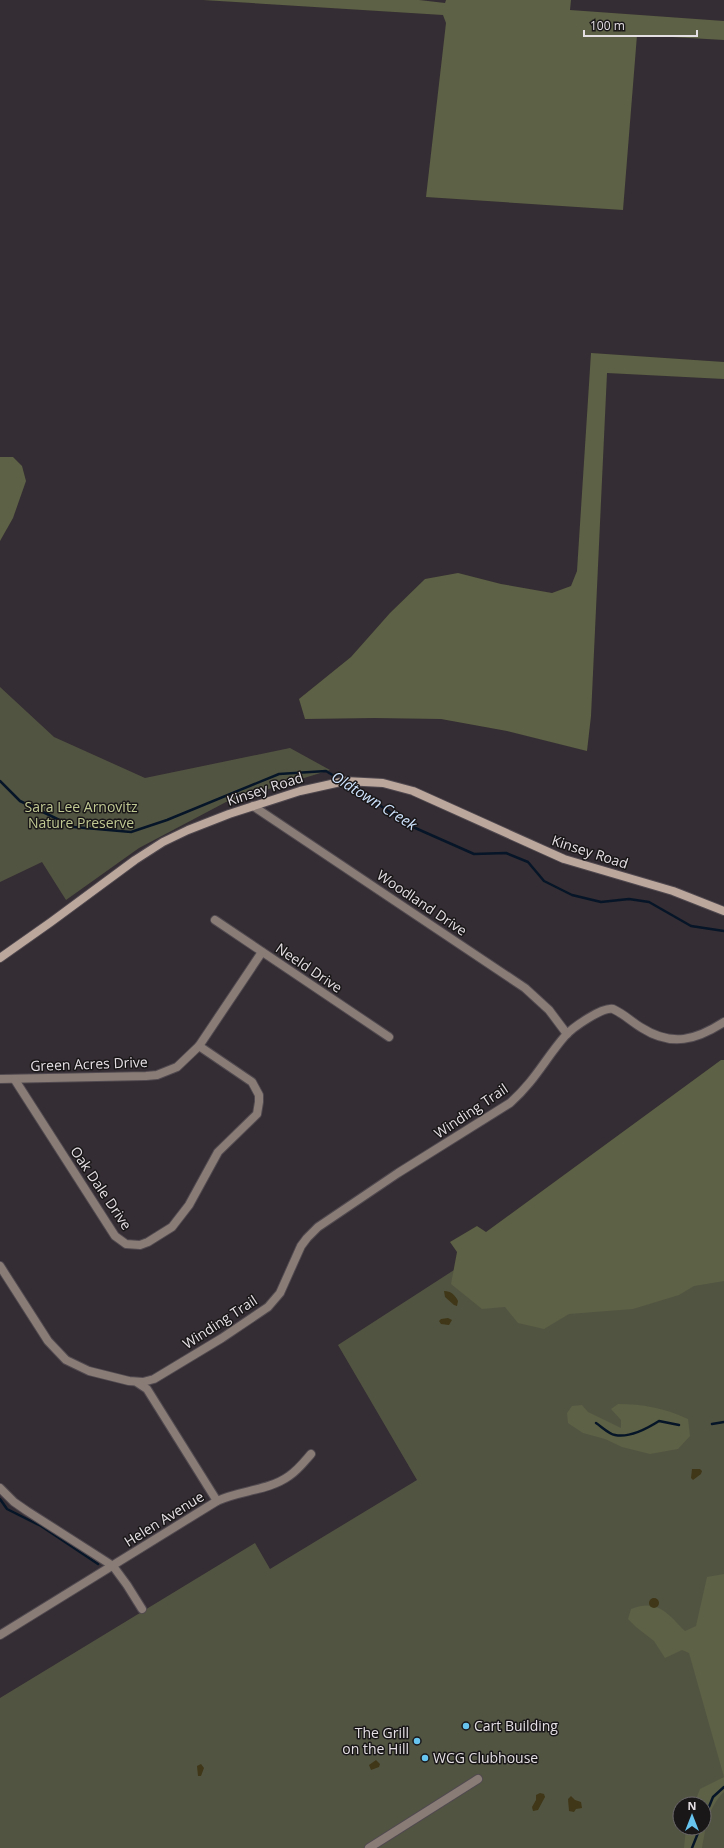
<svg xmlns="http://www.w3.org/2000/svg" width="724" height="1848" font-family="'Open Sans',sans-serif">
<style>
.green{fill:#525442;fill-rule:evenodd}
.forest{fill:#5d6145}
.sand{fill:#3f3717}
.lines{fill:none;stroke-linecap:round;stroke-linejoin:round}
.stream{stroke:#061527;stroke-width:2.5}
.street-casing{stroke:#50494f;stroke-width:10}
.secondary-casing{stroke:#50494f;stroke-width:10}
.street{stroke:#897c76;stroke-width:8}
.secondary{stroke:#bca79d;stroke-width:8}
.poi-dot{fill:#66c4ef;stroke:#1a1719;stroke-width:1.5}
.labels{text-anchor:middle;stroke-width:3;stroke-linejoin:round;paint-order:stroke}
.street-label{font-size:14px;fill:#e4dfe3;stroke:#1a1719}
.park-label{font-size:14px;fill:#c1c993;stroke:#1a1719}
.poi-label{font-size:14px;fill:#e4dfe3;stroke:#1a1719;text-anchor:start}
.water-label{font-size:15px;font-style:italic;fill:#cee4fe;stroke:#1a1719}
</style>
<rect width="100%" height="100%" fill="#342d33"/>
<g class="green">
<polygon points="0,687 54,737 145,778 290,748 330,770 226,802 139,848 66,900 42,862 0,882"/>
<path d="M 485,1250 L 724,1253 L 724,1848 L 0,1848 L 0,1698 L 255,1543 L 270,1569 L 417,1480 L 338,1345 ZM 680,1804 L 704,1804 L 704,1828 L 680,1828 Z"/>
</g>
<g class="forest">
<polygon points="203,0 419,0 445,3 446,0 571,0 570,10 724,21 724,40 637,35 623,210 426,197 446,23 443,15"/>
<polygon points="591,353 724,362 724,379 607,373 591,716 587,751 507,731 441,719 374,718 305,719 299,699 351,657 390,613 425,579 458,573 501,584 552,593 571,586 577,571"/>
<polygon points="0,457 13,457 22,466 26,481 13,518 0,541"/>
<polygon points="721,1060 724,1060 724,1281 694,1286 679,1295 633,1309 569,1314 544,1329 518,1323 505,1307 482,1309 451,1284 457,1252 450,1242 477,1226 486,1232"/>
<path d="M 618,1404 C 642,1404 665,1408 688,1419 L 690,1436 L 678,1449 L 650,1454 L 622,1447 L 605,1439 L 583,1433 L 568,1423 L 567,1413 L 572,1406 L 582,1405 L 588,1412 L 621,1428 L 621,1420 L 611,1409 Z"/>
<path d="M 724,1574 L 724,1777 L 689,1653 L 682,1650 L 665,1658 L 654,1641 L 636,1627 L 628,1619 L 631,1609 C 658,1598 668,1614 685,1631 L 696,1626 L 707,1577 Z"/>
<path d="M 724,1777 L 724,1792 C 708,1807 706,1827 702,1848 L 684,1848 L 686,1828 L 704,1828 L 704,1804 L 694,1804 L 700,1789 Z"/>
</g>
<g class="sand">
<path d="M 444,1291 C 451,1291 455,1295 458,1301 L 457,1306 L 454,1305 L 445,1297 Z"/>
<polygon points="448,1318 452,1320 449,1325 441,1324 439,1321 441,1319"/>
<polygon points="692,1469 700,1469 702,1471 701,1474 693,1480 691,1478"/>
<circle cx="654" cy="1603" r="5"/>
<polygon points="376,1760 380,1764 379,1767 371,1770 369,1765"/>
<polygon points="201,1764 204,1768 201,1776 198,1776 197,1766"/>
<polygon points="540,1793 544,1794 545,1797 538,1810 533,1811 532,1807 536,1800 536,1795"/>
<polygon points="571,1796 575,1800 581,1802 582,1808 576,1809 574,1812 569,1811 568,1799"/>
</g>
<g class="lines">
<g class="stream">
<polyline points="0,781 20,801 74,827 131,832 167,820 279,774 326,771 339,779"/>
<polyline points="347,784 413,827 474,854 506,853 528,862 544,881 572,895 601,902 629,899 649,902 691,926 724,931"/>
<path d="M 596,1423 C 602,1427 609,1434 615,1435 C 629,1438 648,1428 659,1421 L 679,1425"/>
<polyline points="712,1424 724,1422"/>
<polyline points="0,1499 7,1509 41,1526 98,1564"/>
<polyline points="704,1819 713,1797 724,1787"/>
<polyline points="692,1848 700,1828"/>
</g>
<defs>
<g id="street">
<polyline points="253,806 525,988 549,1010 567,1034"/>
<polyline points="215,920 389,1037"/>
<polyline points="0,1079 146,1076 157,1075 177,1067 199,1046 262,952"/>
<polyline points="15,1080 115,1236 126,1244 140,1245 148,1242 172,1227 189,1205 218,1152 257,1114 259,1102 259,1095 252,1082 199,1046"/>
<path d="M 0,1266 L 48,1341 L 66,1360 L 89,1371 L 129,1381 L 143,1382 L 154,1379 L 222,1338 L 268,1307 L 280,1293 L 301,1246 L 307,1238 L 318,1227 L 398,1173 L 510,1103 C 535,1081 545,1059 565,1036 C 573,1027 602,1007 613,1009 C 624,1014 632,1022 642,1028 C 672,1047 696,1040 724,1022"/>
<polyline points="0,1488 14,1502 27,1511 113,1566 127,1585 142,1609"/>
<path d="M 217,1501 C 240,1490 268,1491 289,1476 C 298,1470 304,1462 311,1454"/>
<polyline points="0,1635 217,1501 147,1389 138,1383"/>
<polyline points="369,1848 478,1779"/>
</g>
<polyline id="secondary" points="0,958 51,922 135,860 163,842 188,830 229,814 300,791 345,781 383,783 413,791 564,859 673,891 724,911"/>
</defs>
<use href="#street" class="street-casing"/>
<use href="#secondary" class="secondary-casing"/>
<use href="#street" class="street"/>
<use href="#secondary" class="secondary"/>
</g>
<g class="poi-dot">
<circle cx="466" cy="1726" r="4"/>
<circle cx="417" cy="1741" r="4"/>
<circle cx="425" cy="1758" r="4"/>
</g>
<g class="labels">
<g class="street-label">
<text transform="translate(265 789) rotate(-18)" y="5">Kinsey Road</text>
<text transform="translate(590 852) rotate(18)" y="5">Kinsey Road</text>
<text transform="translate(422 903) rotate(34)" y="5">Woodland Drive</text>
<text transform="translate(309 968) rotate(34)" y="5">Neeld Drive</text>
<text transform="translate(89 1064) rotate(-2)" y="5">Green Acres Drive</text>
<text transform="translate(471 1111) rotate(-34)" y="5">Winding Trail</text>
<text transform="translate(101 1188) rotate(56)" y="5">Oak Dale Drive</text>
<text transform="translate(220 1322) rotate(-33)" y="5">Winding Trail</text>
<text transform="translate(164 1519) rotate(-32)" y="5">Helen Avenue</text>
</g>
<g class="park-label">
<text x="81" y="812">Sara Lee Arnovitz<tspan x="81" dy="16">Nature Preserve</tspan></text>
</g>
<g class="poi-label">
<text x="474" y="1731">Cart Building</text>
<text x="409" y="1738" text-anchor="end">The Grill<tspan x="409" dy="16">on the Hill</tspan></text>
<text x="433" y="1763">WCG Clubhouse</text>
</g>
<g class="water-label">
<text transform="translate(374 801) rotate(32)" y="5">Oldtown Creek</text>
</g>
</g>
<g transform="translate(692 1816)"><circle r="19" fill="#1a1719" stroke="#6b676a"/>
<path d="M0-3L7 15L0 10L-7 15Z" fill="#66c4ef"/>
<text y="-6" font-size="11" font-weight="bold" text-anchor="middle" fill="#e4dfe3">N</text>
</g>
<path d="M584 30v6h113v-6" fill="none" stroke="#e4dfe3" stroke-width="2"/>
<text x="590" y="30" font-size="12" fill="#e4dfe3" stroke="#1a1719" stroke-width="3" paint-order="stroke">100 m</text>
</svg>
